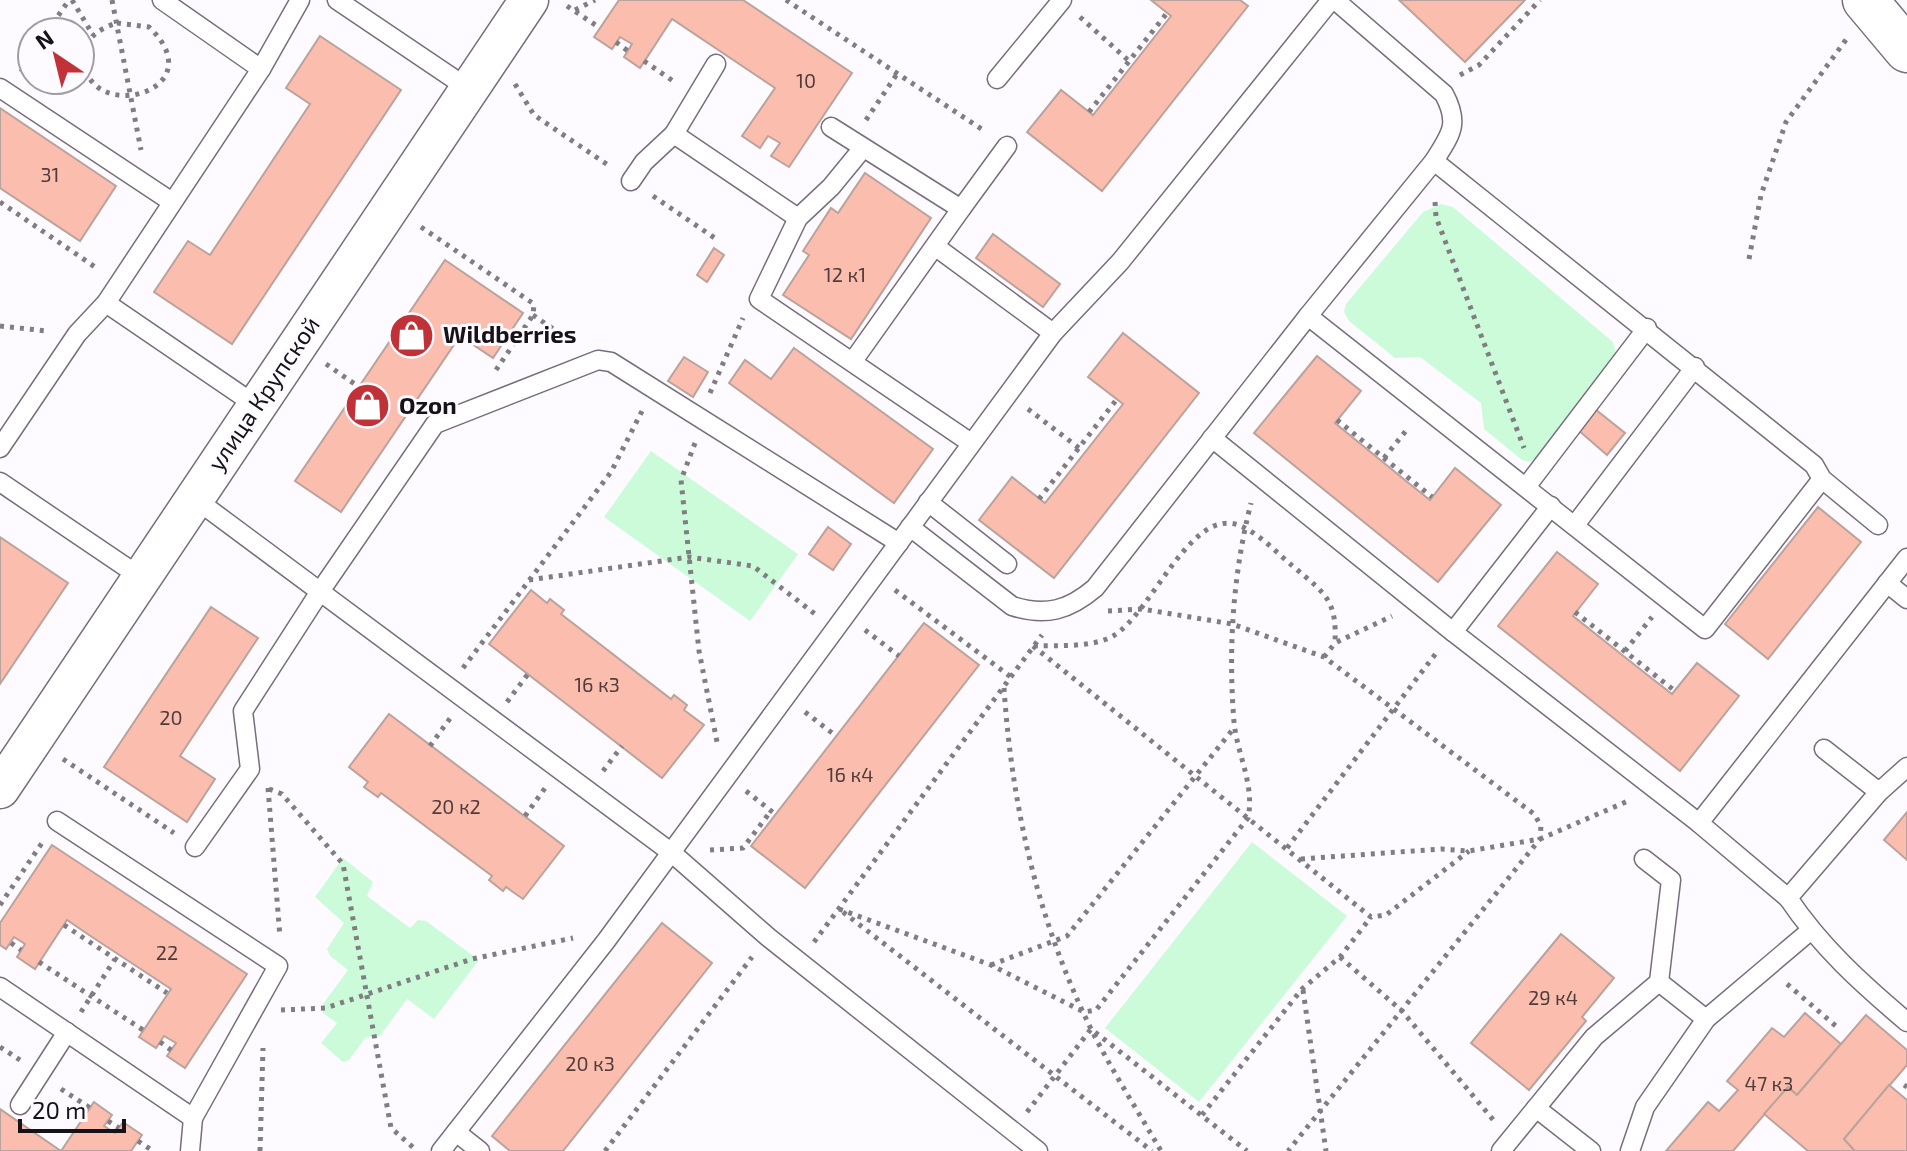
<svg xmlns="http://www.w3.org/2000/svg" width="1907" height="1151" font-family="'Exo 2',sans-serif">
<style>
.green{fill:#ccfbda}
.building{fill:#fbbdad;stroke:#bba39d;stroke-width:2}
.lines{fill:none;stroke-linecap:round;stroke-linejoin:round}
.lane-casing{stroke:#786d7e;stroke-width:21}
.street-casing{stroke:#786d7e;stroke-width:41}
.secondary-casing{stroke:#786d7e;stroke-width:47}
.path{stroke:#817e83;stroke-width:5;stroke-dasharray:4 6;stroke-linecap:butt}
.lane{stroke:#fff;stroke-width:18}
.street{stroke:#fff;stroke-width:38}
.secondary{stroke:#fff;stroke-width:44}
.labels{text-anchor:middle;stroke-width:6;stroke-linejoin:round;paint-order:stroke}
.number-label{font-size:20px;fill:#4f3d3d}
.poi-label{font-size:24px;font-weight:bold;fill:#161218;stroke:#fdfbff;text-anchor:start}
.street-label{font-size:24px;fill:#161218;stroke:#fdfbff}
</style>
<rect width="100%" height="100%" fill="#fdfbff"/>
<g class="green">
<polygon points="1441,204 1453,207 1613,342 1616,354 1541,455 1530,462 1522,460 1484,429 1481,403 1420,357 1395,358 1349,321 1344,312 1346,304 1423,212"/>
<polygon points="651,451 798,554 750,621 604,517"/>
<polygon points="1252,842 1347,916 1199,1102 1105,1028"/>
<polygon points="343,858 373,882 367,896 410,928 418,920 426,921 479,960 434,1019 407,999 380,1036 366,1037 349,1060 343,1062 321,1043 337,1023 323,1013 323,1004 348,970 330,956 327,949 344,923 315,897"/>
</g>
<g class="building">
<polygon points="619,0 743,0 852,73 789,167 771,156 780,143 768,136 760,148 742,136 775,88 672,19 640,68 624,57 632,44 620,37 612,49 594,37"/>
<polygon points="1151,0 1240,0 1248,6 1102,191 1027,132 1061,90 1093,115 1171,16"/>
<polygon points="1399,0 1525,0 1465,62"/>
<polygon points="320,36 401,90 232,344 154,292 188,241 210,255 310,104 286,88"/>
<polygon points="0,108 116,186 80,241 0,188"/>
<polygon points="865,173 931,218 851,339 783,295 809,255 803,251 831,208 838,213"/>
<polygon points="993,234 1060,284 1043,307 976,258"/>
<polygon points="714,248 724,255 707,282 697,275"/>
<polygon points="445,260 523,313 493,358 460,336 341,512 295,481"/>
<polygon points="1123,333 1199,393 1054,578 979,520 1012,477 1045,503 1123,404 1088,377"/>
<polygon points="794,348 933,449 894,503 729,383 745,360 771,379"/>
<polygon points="1317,356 1361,391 1335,423 1411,485 1430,500 1455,468 1501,505 1438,582 1254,433"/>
<polygon points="684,357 708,372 693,397 668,381"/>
<polygon points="1595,409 1625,433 1607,455 1578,430"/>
<polygon points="1818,507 1861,542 1768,659 1725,624"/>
<polygon points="828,527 851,544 833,570 809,554"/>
<polygon points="0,537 68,583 0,684"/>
<polygon points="1557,552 1598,584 1573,616 1650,677 1672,694 1697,663 1739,696 1680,771 1498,626"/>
<polygon points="531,590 547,603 550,599 564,610 561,614 671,699 674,695 687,705 684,710 704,725 662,778 489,644"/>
<polygon points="211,607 258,638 180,756 215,779 187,822 104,767"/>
<polygon points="924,623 979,665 805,888 751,846"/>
<polygon points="389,714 564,846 523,899 506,887 503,891 489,880 492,876 381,793 378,797 364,787 368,782 349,767"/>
<polygon points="1907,812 1907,860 1884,840"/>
<polygon points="52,845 247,974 185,1068 167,1056 176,1043 164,1036 156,1048 139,1037 171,989 89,935 67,920 35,969 17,957 25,944 14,937 6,949 0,945 0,923"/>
<polygon points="662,923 712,963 563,1151 510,1151 492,1136"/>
<polygon points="1561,934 1614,978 1582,1017 1586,1021 1529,1090 1471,1043"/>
<polygon points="1805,1013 1841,1044 1797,1095 1788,1087 1733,1151 1666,1151 1708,1102 1719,1111 1738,1090 1727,1081 1772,1028 1784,1037"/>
<polygon points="1866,1015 1907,1050 1907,1065 1844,1139 1855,1151 1808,1151 1764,1114 1788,1087 1797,1095"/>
<polygon points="1889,1085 1907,1100 1907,1151 1855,1151 1844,1139"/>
<polygon points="94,1102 112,1115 104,1126 115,1133 123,1122 142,1135 131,1151 0,1151 0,1109 61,1151"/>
</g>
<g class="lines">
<defs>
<g id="lane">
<polyline points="162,0 261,69 300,0"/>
<polyline points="337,0 469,89"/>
<path d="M 1335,0 L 1444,94 C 1460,124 1451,134 1434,161"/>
<polyline points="716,64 674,134 798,218"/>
<polyline points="997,79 1062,0"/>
<polyline points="0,88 172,202"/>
<polyline points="831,127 961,209 1007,146"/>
<polyline points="863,148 831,187 798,218 759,299 971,443"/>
<polyline points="631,181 644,162 674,134"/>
<polyline points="936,247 1053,333"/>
<polyline points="106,303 257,406"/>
<polyline points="853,361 961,209"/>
<polyline points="1212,438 1453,632"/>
<polyline points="0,448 77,334 106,303 261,69"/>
<polyline points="1822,479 1705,629 1308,316 1434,161 1814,465 1822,479 1878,525"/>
<polyline points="0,482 142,578"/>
<polyline points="1526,487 1647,328"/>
<polyline points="194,498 672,853 768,937 1038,1151"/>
<polyline points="928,502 1007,564"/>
<polyline points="1551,506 1453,632 1699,823"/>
<polyline points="1575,525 1695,367"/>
<path d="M 910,527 L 1012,606 C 1046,617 1069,610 1095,588 L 1308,316"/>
<polyline points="1887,583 1907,599"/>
<polyline points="1824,749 1879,792"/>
<path d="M 1907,767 L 1879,792 L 1788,898 C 1821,947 1862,984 1907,1022"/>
<polyline points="57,821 278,966 193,1118 190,1151"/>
<polyline points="195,847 250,769 243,711 321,590 435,424 598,360 611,362 899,543"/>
<polyline points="1644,859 1671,880 1659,982 1706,1019"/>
<polyline points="1788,898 1699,823 1907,558"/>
<polyline points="0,987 193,1118"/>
<polyline points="20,1105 67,1032"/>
<polyline points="1536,1108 1591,1151"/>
<polyline points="456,1132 480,1151"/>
<polyline points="441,1151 606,941 1053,333 1120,262 1331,0"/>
<polyline points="1501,1151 1594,1037 1659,982"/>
<polyline points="1630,1151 1645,1107 1706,1019 1810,931"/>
</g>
<polyline id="street" points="0,789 529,0"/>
<polyline id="secondary" points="1865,0 1907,50"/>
</defs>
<use href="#lane" class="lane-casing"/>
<use href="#street" class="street-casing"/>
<use href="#secondary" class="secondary-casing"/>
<g class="path">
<polyline points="72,0 93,35"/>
<polyline points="112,0 141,150"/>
<polyline points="786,0 986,132"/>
<polyline points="567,6 600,28"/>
<polyline points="575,10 595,0"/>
<polyline points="1080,17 1129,61"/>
<path d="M 117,23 L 149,27 C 218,93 83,127 84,56 C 85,37 101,28 117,23 Z"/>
<polyline points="47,32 69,0"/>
<polyline points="616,42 628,51"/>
<polyline points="644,61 676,83"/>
<polyline points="21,72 32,55"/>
<polyline points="1460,75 1479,65 1540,0"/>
<polyline points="515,84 534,115 611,167"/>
<polyline points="1089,112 1167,13"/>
<polyline points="866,120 897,74"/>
<polyline points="653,196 719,241"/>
<polyline points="0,202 98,269"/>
<polyline points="1435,202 1436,217 1524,448"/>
<polyline points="421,227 534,304 533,315 496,370"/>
<polyline points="1749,259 1761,195 1786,122 1848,37"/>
<polyline points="533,315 572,342"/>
<polyline points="0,326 47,331"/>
<polyline points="326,364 359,387"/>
<polyline points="710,393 743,318"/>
<polyline points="1028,409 1079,448"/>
<polyline points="1337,420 1432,497"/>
<polyline points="695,443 681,480 699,651 718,747"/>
<polyline points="1384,458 1409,427"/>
<polyline points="1039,499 1117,399"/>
<polyline points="529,580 689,557 753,566 815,614"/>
<polyline points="895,590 1011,677"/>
<polyline points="1108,611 1142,609 1232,624 1324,657 1534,814 1541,826 1540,839 1288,1151"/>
<polyline points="1575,612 1675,691"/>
<polyline points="865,630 899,656"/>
<polyline points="1033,646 1371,917 1386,915 1469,851"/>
<path d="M 1034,646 C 1058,645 1091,648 1113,636 C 1153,613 1192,501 1243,527 C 1262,536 1279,555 1295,568 C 1326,594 1337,601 1335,643"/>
<polyline points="1625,651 1652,617"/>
<polyline points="1324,657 1335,643 1392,616"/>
<polyline points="463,668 611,472 642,411"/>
<path d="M 1004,688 C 1012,808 1038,921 1091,1029 C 1112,1071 1138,1111 1161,1151"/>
<polyline points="507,702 528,674"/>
<polyline points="805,712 836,736"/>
<polyline points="430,746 451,717"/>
<polyline points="63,759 174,833"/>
<polyline points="603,771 622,746"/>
<polyline points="268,788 280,937"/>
<polyline points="269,789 282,794 343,864 391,1128 415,1149"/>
<polyline points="746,791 775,814"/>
<polyline points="525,816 545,788"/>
<polyline points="1287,848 1437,652"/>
<polyline points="710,850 743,848 771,811"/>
<polyline points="1301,859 1441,849 1469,851 1540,839 1628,801"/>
<polyline points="0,905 44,840"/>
<path d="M 839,909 L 991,965 L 1084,1012 L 1096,1010 L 1248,818 C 1255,785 1237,754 1234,722 C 1228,648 1233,574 1251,503"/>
<polyline points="843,912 1152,1151"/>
<polyline points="64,925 167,993"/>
<polyline points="814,942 1042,635"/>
<polyline points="11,943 21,950"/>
<polyline points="1340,957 1402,1011 1495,1122"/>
<polyline points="39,962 143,1030"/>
<polyline points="991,965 1067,936 1234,728"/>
<polyline points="1787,984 1837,1027"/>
<polyline points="1303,990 1326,1151"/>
<polyline points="281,1010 326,1008 472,959 573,938"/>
<polyline points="81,1012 115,959"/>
<polyline points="160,1042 171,1050"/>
<polyline points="0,1047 20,1060"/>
<polyline points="1904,1085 1907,1087"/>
<polyline points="61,1089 90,1108"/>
<polyline points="1027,1112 1091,1029 1247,1151"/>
<polyline points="1202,1115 1302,989 1340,957 1371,917"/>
<polyline points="108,1121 119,1128"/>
<polyline points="138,1141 153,1151"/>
<polyline points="260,1151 263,1048"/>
<polyline points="605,1151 752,957"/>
</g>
<use href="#lane" class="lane"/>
<use href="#street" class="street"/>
<use href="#secondary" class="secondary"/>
</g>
<defs>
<symbol id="shop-disc" viewBox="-11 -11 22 22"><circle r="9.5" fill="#c13238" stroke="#fdfbff"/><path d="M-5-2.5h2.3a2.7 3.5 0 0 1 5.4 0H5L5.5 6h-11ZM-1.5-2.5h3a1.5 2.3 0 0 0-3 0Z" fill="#fff"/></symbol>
</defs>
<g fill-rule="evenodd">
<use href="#shop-disc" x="386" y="310" width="51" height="51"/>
<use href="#shop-disc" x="342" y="380" width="51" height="51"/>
</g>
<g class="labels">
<g class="number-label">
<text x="806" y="88">10</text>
<text x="50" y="182">31</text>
<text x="845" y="282">12 к1</text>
<text x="597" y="692">16 к3</text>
<text x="171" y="725">20</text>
<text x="850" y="782">16 к4</text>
<text x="456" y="814">20 к2</text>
<text x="167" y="960">22</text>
<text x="1553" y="1005">29 к4</text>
<text x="590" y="1071">20 к3</text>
<text x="1769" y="1091">47 к3</text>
</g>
<g class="poi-label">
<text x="443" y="343">Wildberries</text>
<text x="399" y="414">Ozon</text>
</g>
<g class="street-label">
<text transform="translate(264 394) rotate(-56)" y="8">улица Крупской</text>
</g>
</g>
<g transform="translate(56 56) rotate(325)"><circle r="38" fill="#fdfbff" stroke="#a19ea3" stroke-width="2"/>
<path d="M0-6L14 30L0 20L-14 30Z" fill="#c13238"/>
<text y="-12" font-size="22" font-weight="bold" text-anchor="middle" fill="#161218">N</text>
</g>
<path d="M20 1119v12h104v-12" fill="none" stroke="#161218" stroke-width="4"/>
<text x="32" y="1119" font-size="24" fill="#161218" stroke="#fdfbff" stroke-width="6" paint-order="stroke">20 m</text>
</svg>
